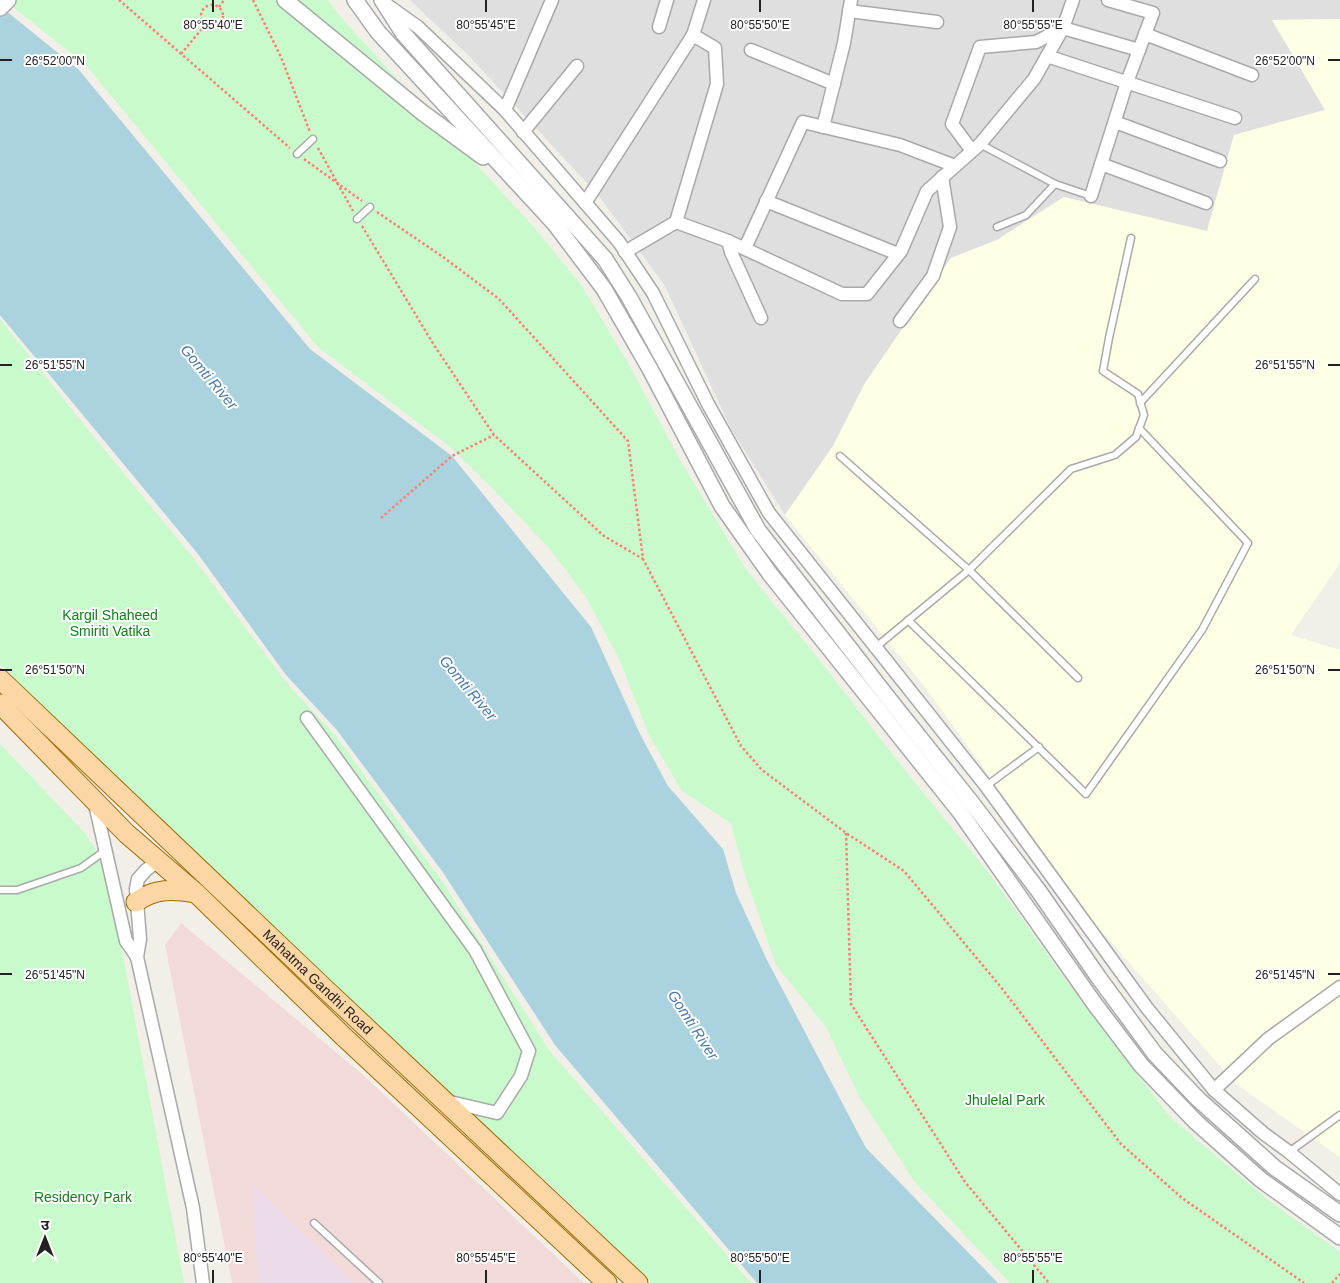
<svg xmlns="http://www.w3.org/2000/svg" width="1340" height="1283" font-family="Helvetica,'Noto Sans Devanagari',sans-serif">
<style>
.residential{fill:#e0dfdf}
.commercial{fill:#f2dad9}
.industrial{fill:#ebdbe8}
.education{fill:#ffffe5}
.park{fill:#c8facc}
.water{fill:#aad3df}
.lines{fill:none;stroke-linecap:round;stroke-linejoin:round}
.service-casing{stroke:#a9a9a9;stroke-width:9}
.minor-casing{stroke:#a9a9a9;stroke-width:15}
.tertiary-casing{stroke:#a9a9a9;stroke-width:18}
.primary-casing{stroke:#a06b00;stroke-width:21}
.path{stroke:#fa8072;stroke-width:2.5;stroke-dasharray:2.5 2.5;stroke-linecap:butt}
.service{stroke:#fff;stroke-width:6}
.minor{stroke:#fff;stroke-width:12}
.tertiary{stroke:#fff;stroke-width:15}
.primary{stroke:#fcd6a4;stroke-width:19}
.ticks{fill:none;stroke:#222;stroke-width:2}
.labels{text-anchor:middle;stroke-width:4;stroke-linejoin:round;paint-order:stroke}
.park-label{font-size:14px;fill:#0c8416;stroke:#fff}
.street-label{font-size:14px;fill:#222;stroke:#fff}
.water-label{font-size:15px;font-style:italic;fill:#4a7aab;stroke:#fff}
.ticks-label{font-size:12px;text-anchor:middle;fill:#222;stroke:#fff;stroke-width:4;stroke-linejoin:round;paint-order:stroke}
</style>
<rect width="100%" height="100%" fill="#f2efe9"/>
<polygon class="residential" points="410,0 1340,0 1340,19 1273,20 1325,110 1234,135 1207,232 1064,197 997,240 951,258 865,383 833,446 785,515 731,429 665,286 599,196 469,56"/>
<polygon class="commercial" points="181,923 362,1074 584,1283 232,1283 165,945"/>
<polygon class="industrial" points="253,1184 353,1283 258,1283"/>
<polygon class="education" points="1340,19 1340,563 1291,635 1340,650 1340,1157 1235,1083 1096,925 926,688 785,515 833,446 865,383 951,258 997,240 1064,197 1207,231 1234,135 1325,110 1272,20"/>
<g class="park">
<polygon points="4,0 328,0 344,21 533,226 582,286 628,363 680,460 747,571 813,652 908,774 988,872 1071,987 1170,1117 1267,1199 1340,1252 1340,1283 1010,1283 914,1181 859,1096 826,1027 776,965 744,872 731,823 682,791 649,735 620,661 586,597 549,548 492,488 449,446 318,347 86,65"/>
<polygon points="0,319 89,431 191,555 290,687 336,736 442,881 549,1050 751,1283 651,1283 575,1208 413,1061 314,965 67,731 0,664"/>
<polygon points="0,744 84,832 106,864 184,1283 0,1283"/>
</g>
<polygon class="water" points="0,6 79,70 310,349 452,456 591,627 640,734 668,786 723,849 736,893 766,958 866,1148 998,1283 757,1283 555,1045 442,871 336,729 286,675 198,554 0,315"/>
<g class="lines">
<defs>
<g id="service">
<polyline points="980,144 1055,184 1091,196"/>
<polyline points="297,154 313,139"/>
<polyline points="357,219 370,207"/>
<polyline points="997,227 1026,215 1055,184"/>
<polyline points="1140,403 1255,279"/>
<polyline points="840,456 969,570 1078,678"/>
<polyline points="908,620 1086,794 1202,630 1248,543 1139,428"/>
<polyline points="876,647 969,570 1071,469 1115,455 1136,437 1144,415 1138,394 1103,371 1109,338 1131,238"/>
<polyline points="986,786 1039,747"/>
<polyline points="0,890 17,890 81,868 106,850"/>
<polyline points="1289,1152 1340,1115"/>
<polyline points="314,1223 379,1283"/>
</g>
<g id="minor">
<polyline points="387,5 418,27 505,110 619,242 653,293 708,404 769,513 986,786 1147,1008 1214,1090 1263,1133 1289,1152 1340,1194"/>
<polyline points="849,11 937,22"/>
<polyline points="659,27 667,0"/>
<polyline points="1145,34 1252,75"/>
<polyline points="751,50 834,84"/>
<polyline points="1047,56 1235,118"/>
<polyline points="505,110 552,0"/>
<polyline points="1115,122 1220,161"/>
<polyline points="823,127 844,43 851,0"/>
<polyline points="523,132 577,66"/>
<polyline points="972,151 952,124 980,47 1036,42 1063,28 1139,50"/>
<polyline points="1101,164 1206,203"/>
<polyline points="1091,196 1127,82 1153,13 1108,0"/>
<polyline points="766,201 898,254"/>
<polyline points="585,203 693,35"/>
<polyline points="676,222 717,84 715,48 693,35 704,0"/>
<polyline points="728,241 731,252 761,318"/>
<polyline points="745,248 803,122 900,145 955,166"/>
<polyline points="625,252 676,222 728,241 842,294 867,294 901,251 927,191 980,144 1034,79 1063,28 1073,0"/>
<polyline points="900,321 933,276 950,227 942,177"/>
<polyline points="307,718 475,950 529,1051 521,1076 497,1113 446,1101"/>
<polyline points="95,804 126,941 137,957"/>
<polyline points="158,861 146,870 138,879 136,889 140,939 137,957 193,1208 203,1283"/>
<polyline points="1214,1090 1268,1039 1340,987"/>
</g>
<g id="tertiary">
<polyline points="285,0 423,113 483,157"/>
<polyline points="355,0 378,32 555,224 604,289 650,369 722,506 770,574 960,812 1094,1003 1141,1065 1196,1122 1260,1179 1340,1237"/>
<polyline points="382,0 403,33 605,259 629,297 758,530 885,694 971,802 1038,890 1099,978 1155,1054 1198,1099 1275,1168 1340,1214"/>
<polyline points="0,8 8,0"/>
</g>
<g id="primary">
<path id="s1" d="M 0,679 L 322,986 L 638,1283"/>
<polyline points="0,704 127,834 197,894 343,1036 607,1283"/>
<path d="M 136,902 C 155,888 174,889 195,893"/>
</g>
</defs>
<use href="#service" class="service-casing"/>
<use href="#minor" class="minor-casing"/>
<use href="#tertiary" class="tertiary-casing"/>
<use href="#primary" class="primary-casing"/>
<g class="path">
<polyline points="119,0 290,148"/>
<polyline points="253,0 281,57 310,132"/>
<circle cx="212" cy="16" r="11"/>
<polyline points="219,7 224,0"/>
<polyline points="181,54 205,25"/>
<polyline points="318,148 353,211"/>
<polyline points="304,159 362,201"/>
<polyline points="377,212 443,257 499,299 628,441 643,559 741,746 762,770 846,833 904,871 1000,986 1121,1144 1182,1198 1304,1283"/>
<polyline points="362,226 434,345 494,435 604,536 643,559"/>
<polyline points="381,518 452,456 494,435"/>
<polyline points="846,833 851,1004 965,1182 1049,1283"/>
<polyline points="1332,1283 1340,1274"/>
</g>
<use href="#service" class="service"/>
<use href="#minor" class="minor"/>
<use href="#tertiary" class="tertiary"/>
<use href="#primary" class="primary"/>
</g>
<path class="ticks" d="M 213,0 L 213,12M 486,0 L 486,12M 760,0 L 760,12M 1033,0 L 1033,12M 0,60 L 12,60M 1328,60 L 1340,60M 0,365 L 12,365M 1328,365 L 1340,365M 0,670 L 12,670M 1328,670 L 1340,670M 0,974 L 12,974M 1328,974 L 1340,974M 213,1270 L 213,1283M 486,1270 L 486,1283M 760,1270 L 760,1283M 1033,1270 L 1033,1283"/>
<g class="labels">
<g class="park-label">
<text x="110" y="620">Kargil Shaheed<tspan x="110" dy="16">Smiriti Vatika</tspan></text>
<text x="1005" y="1105">Jhulelal Park</text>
<text x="83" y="1202">Residency Park</text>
</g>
<g class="street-label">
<text dy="5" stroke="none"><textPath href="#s1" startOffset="439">Mahatma Gandhi Road</textPath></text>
</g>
<g class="water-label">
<text transform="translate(209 377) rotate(50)" y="5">Gomti River</text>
<text transform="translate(468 688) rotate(50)" y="5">Gomti River</text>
<text transform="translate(693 1025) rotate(57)" y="5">Gomti River</text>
</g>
</g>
<g class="ticks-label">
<text x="213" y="29">80°55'40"E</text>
<text x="486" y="29">80°55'45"E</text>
<text x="760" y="29">80°55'50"E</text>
<text x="1033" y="29">80°55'55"E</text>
<text x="55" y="65">26°52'00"N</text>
<text x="1285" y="65">26°52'00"N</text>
<text x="55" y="369">26°51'55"N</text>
<text x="1285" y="369">26°51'55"N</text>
<text x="55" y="674">26°51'50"N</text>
<text x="1285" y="674">26°51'50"N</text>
<text x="55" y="979">26°51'45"N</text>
<text x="1285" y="979">26°51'45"N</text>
<text x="213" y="1262">80°55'40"E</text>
<text x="486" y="1262">80°55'45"E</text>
<text x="760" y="1262">80°55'50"E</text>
<text x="1033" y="1262">80°55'55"E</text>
</g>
<g transform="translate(45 1238)" stroke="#ffffff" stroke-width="4" paint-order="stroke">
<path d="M0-4L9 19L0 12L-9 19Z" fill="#222222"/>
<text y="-8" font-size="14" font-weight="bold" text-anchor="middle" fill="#222222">उ</text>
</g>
</svg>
